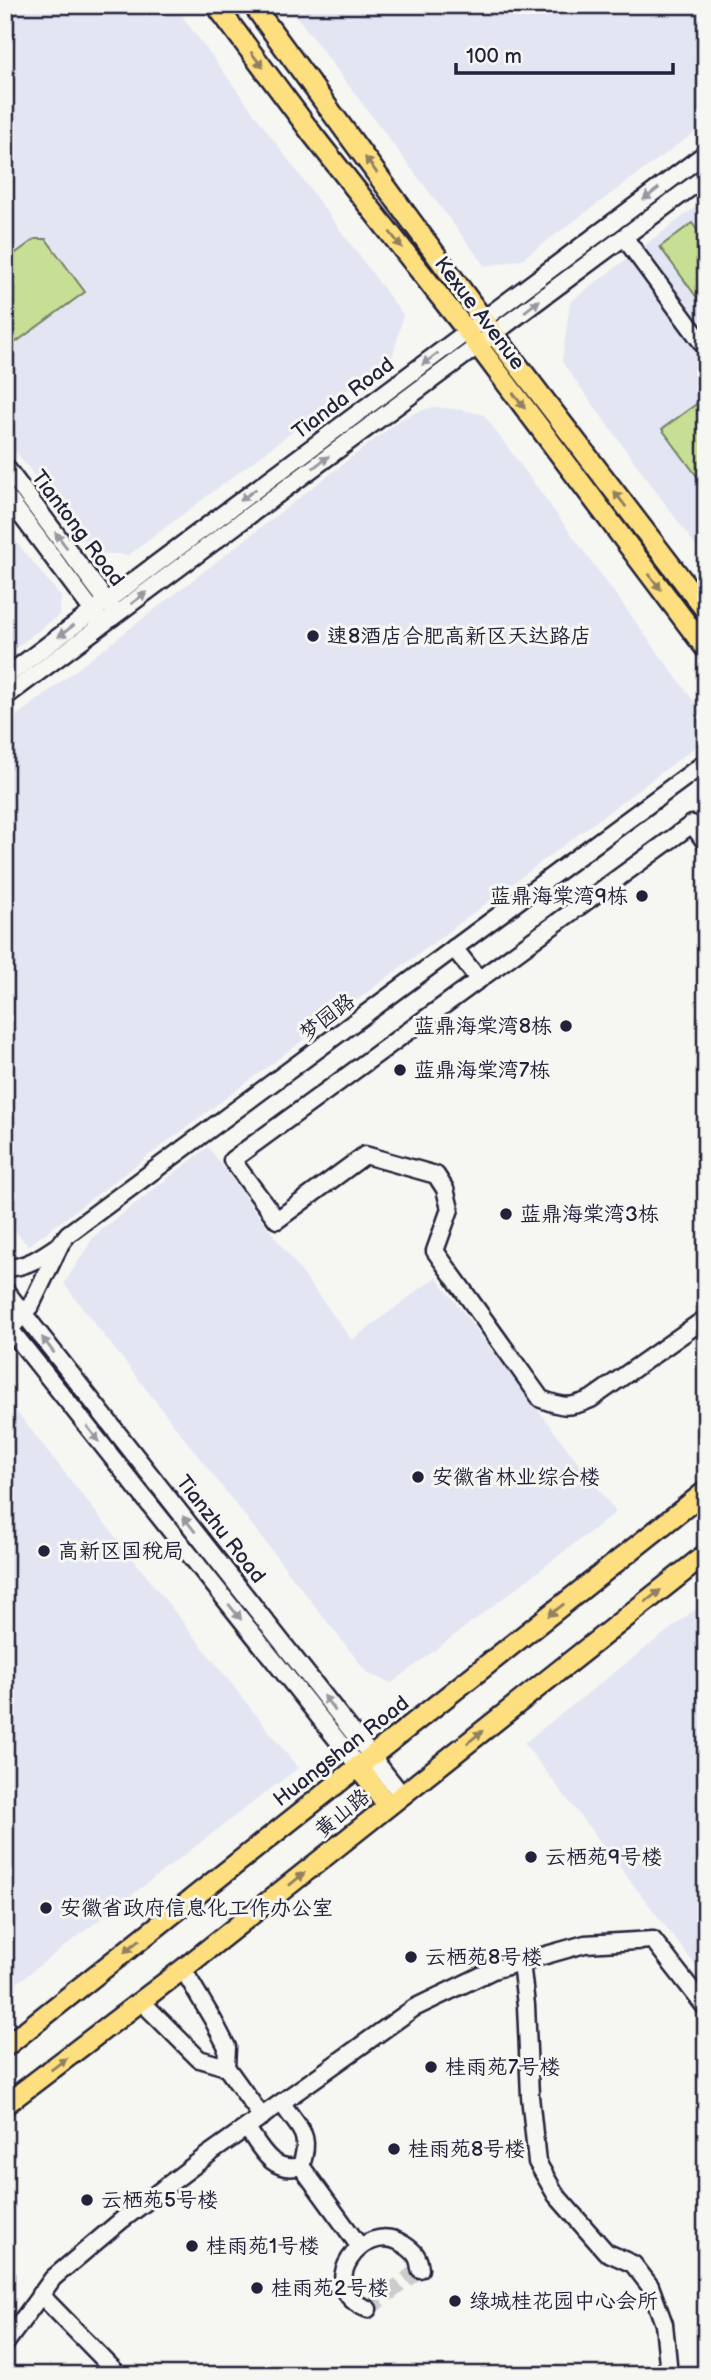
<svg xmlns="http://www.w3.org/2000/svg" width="711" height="2380" font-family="'Balsamiq Sans','LXGW WenKai TC',sans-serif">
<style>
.built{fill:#e3e6f2}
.green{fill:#c7df95;stroke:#748068;stroke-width:2}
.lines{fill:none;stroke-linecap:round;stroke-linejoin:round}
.minor-tunnel{stroke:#cccccd;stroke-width:16;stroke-dasharray:16 8;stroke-linecap:butt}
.minor-casing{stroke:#22223b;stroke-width:21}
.major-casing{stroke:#22223b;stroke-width:24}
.minor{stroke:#f6f6f2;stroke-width:16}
.major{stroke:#fedf80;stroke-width:19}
.oneway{fill:#90805e}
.oneway2{fill:#9797a0}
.poi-dot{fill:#22223b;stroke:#f6f6f2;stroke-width:2.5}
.labels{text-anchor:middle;stroke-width:6;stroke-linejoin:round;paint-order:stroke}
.street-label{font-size:21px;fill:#22223b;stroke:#f6f6f2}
.poi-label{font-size:21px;fill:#22223b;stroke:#f6f6f2;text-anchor:start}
</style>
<rect width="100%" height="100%" fill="#f6f6f2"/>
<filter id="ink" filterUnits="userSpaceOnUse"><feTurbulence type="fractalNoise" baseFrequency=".0143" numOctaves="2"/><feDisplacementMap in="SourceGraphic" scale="14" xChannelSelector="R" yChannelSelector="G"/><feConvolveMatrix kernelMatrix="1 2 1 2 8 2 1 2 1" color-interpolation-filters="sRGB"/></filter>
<g filter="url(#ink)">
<g class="built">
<polygon points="5,5 174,5 403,315 393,356 129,555 94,553 5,438"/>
<polygon points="288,5 706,5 706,124 521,260 485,266"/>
<polygon points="706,199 706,560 562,362 570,302"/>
<polygon points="434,407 463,410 484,415 706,718 706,739 28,1246 5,1219 5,725 400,420 416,412"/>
<polygon points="5,528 61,597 59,615 5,656"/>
<polygon points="208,1147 352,1340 436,1277 616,1512 392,1683 368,1674 64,1284 94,1236"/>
<polygon points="5,1397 298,1768 5,1992"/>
<polygon points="706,1601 706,1979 524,1743"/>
</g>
<g class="green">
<polygon points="692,223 706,242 706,299 701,303 660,247"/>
<polygon points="35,239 46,239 85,292 5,350 5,261"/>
<polygon points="706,397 706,487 705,487 662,429"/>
</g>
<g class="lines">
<polyline class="minor-tunnel" points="368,2309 420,2269"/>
<defs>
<g id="minor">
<polyline points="624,237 706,348"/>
<polyline points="5,466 111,607"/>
<polyline points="5,494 98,618"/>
<polyline points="5,677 706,153"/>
<polyline points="5,697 706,176"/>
<path d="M 706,843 L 692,824 L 232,1160 L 277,1220 L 365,1155 L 436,1175 L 445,1189 L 450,1209 L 435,1251 L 541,1399 C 562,1407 569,1409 591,1399 L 706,1318"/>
<polyline points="454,948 479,980"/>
<path d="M 5,1268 C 26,1268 43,1256 59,1245"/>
<polyline points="5,1290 402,1795"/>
<polyline points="5,1323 358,1766"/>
<polyline points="5,1335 31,1305 61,1243 68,1234 706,762"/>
<polyline points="521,1962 526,2005 530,2096 537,2162 556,2195 606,2252 633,2264 650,2286 664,2324 668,2363 665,2375"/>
<polyline points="183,1969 213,2020 227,2047 226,2067 262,2117"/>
<polyline points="141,2001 199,2059 226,2067"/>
<path d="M 282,2103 C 299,2130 312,2132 301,2166"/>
<path d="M 247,2128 C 260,2147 272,2174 301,2166"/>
<polyline points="301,2166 360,2247"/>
<polyline points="40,2294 119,2375"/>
<path d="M 368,2309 C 312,2289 363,2218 403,2244 C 414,2251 419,2256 420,2269"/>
<polyline points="5,2344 53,2278 123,2219 209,2154 414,2008 493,1970 585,1944 653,1940 706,2008"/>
</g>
<g id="major">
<polyline points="216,5 313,135 467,331 706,649"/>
<polyline points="253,5 494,334 706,611"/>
<polyline points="358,1766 388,1806"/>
<polyline points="5,2047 706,1491"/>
<polyline points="5,2105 183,1969 706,1554"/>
</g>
</defs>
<use href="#minor" class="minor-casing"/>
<use href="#major" class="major-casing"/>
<use href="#minor" class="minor"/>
<use href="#major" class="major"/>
</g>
<defs><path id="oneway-solid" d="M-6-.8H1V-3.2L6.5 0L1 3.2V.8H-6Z" transform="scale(1.75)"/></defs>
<g class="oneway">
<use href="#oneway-solid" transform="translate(257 60) rotate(53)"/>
<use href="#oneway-solid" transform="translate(371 165) rotate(-127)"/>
<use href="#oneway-solid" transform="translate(396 240) rotate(52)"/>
<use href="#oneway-solid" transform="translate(519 401) rotate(53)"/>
<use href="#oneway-solid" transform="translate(620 499) rotate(-127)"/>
<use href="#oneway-solid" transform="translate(655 582) rotate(53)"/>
<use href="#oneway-solid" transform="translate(653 1596) rotate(-38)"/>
<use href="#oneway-solid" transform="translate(556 1610) rotate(142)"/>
<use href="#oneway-solid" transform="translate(475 1737) rotate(-39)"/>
<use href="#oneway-solid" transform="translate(297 1879) rotate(-39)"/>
<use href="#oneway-solid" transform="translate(132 1946) rotate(141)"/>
<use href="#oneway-solid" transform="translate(59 2064) rotate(-37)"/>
</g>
<g class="oneway2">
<use href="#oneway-solid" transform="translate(651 194) rotate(143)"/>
<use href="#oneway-solid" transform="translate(532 306) rotate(-37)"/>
<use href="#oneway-solid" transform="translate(430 359) rotate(143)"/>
<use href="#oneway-solid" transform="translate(321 462) rotate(-37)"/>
<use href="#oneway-solid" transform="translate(248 495) rotate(143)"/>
<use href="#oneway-solid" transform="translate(61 540) rotate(-127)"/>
<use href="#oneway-solid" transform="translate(139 598) rotate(-37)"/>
<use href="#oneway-solid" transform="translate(66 631) rotate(143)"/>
<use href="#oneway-solid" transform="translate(48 1345) rotate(-128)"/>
<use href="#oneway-solid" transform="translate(93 1434) rotate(52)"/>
<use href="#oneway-solid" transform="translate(189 1524) rotate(-128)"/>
<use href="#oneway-solid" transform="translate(235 1612) rotate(51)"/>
<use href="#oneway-solid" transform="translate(329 1703) rotate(-128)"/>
</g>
</g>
<g class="poi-dot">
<circle cx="313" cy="636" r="7"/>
<circle cx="642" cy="896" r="7"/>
<circle cx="566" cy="1026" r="7"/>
<circle cx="400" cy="1070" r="7"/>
<circle cx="506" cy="1214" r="7"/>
<circle cx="418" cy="1477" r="7"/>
<circle cx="44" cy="1551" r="7"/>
<circle cx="531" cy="1857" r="7"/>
<circle cx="46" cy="1908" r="7"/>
<circle cx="411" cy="1957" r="7"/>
<circle cx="431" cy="2067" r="7"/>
<circle cx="394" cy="2149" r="7"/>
<circle cx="87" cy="2200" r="7"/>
<circle cx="192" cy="2246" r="7"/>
<circle cx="257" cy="2288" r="7"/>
<circle cx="455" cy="2301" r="7"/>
</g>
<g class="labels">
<g class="street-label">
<text transform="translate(480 313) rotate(53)" y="7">Kexue Avenue</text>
<text transform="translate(343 398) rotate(-37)" y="7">Tianda Road</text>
<text transform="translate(78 528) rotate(53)" y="7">Tiantong Road</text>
<text transform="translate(327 1017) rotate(-37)" y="7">梦园路</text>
<text transform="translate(221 1529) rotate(52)" y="7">Tianzhu Road</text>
<text transform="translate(341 1751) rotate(-38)" y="7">Huangshan Road</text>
<text transform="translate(342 1813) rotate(-39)" y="7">黄山路</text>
</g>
<g class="poi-label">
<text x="327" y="643">速8酒店合肥高新区天达路店</text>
<text x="628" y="903" text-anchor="end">蓝鼎海棠湾9栋</text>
<text x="552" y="1033" text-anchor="end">蓝鼎海棠湾8栋</text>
<text x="414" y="1077">蓝鼎海棠湾7栋</text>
<text x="520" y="1221">蓝鼎海棠湾3栋</text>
<text x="432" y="1484">安徽省林业综合楼</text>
<text x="58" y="1558">高新区国税局</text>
<text x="545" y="1864">云栖苑9号楼</text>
<text x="60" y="1915">安徽省政府信息化工作办公室</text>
<text x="425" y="1964">云栖苑8号楼</text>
<text x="445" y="2074">桂雨苑7号楼</text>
<text x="408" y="2156">桂雨苑8号楼</text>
<text x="101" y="2207">云栖苑5号楼</text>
<text x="206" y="2253">桂雨苑1号楼</text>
<text x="271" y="2295">桂雨苑2号楼</text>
<text x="469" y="2308">绿城桂花园中心会所</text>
</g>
</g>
<rect width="711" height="2380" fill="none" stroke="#f6f6f2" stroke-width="28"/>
<rect x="14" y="14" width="683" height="2352" fill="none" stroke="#22223b" stroke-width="2.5" filter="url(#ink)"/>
<path d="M456 63v10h217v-10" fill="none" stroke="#22223b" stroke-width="3.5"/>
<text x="466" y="63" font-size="21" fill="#22223b" stroke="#f6f6f2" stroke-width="5" paint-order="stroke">100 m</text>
</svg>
